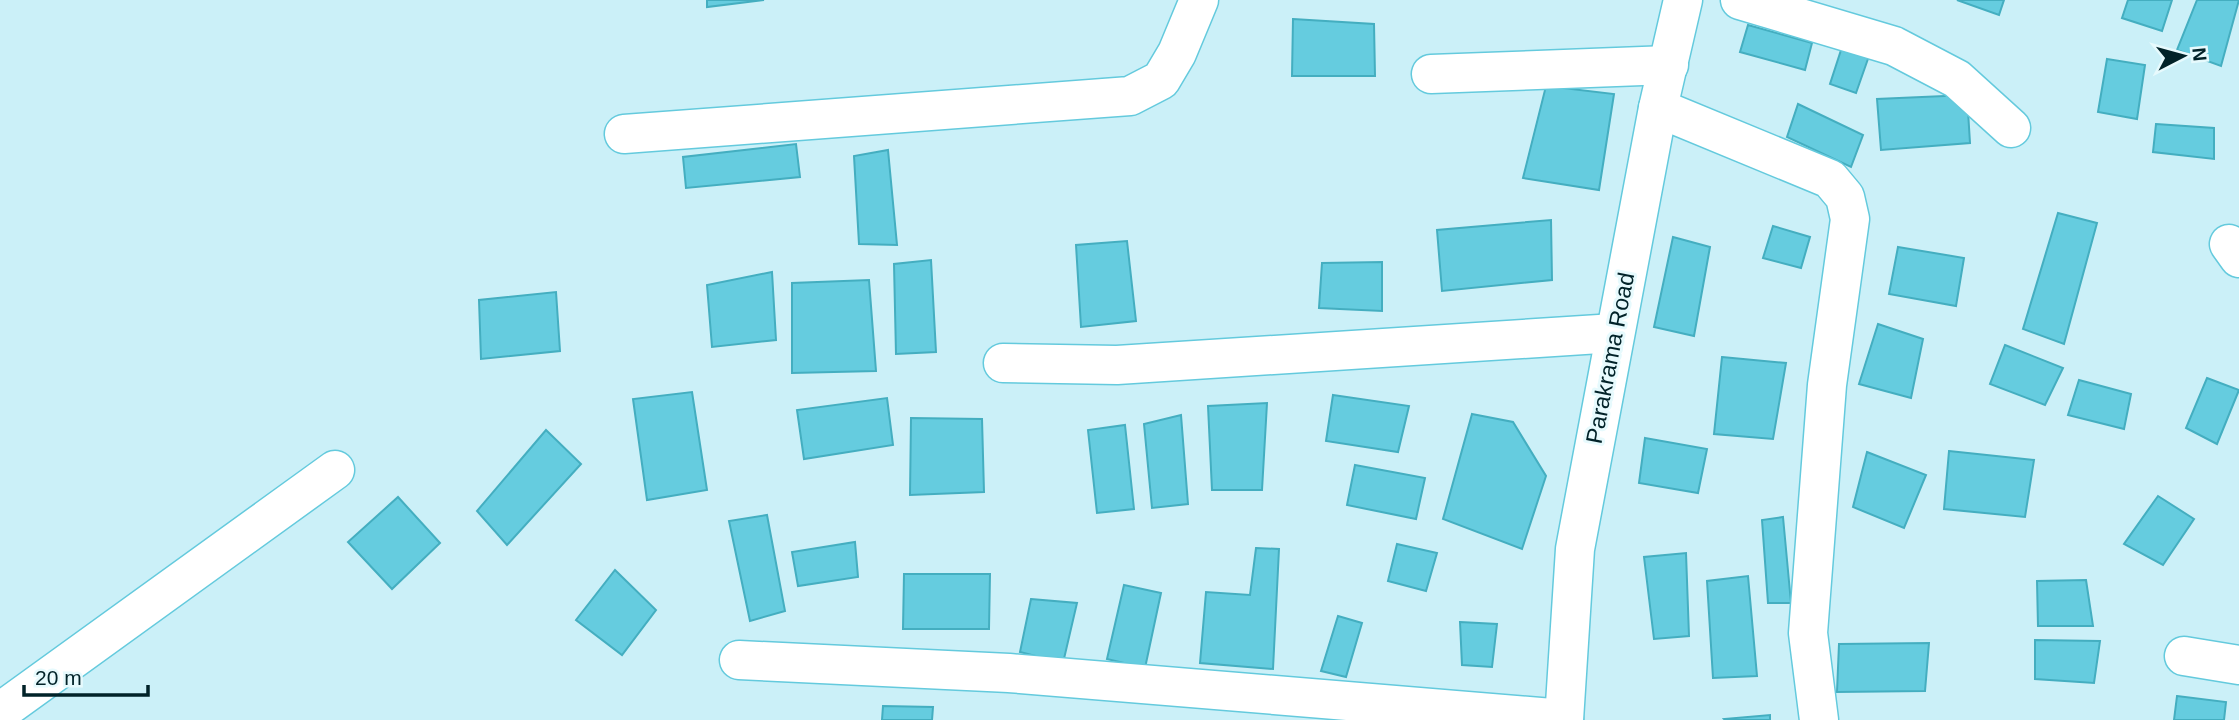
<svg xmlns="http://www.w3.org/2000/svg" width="2239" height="720" font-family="Arial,sans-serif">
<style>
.building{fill:#65ccdf;stroke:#44aec0;stroke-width:2}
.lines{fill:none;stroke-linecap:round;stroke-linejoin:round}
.minor-casing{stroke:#64cadd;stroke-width:41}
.minor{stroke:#fff;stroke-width:38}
.labels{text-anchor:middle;stroke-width:6;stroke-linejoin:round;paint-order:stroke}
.street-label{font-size:23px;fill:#012228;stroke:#e7fafd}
</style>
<rect width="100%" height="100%" fill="#cbf0f8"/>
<g class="building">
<polygon points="707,0 764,0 707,7"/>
<polygon points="1957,0 2004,0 1999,15"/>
<polygon points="2128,0 2172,0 2162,31 2122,18"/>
<polygon points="2197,0 2239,0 2221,66 2177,50"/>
<polygon points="1293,19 1374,24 1375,76 1292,76"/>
<polygon points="1748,25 1812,43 1805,70 1740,52"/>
<polygon points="1842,47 1869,56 1856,93 1830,84"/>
<polygon points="2107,59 2145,65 2137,119 2098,112"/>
<polygon points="1546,86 1614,94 1599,190 1523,178"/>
<polygon points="1967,95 1970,143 1881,150 1877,99"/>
<polygon points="1798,104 1863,135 1851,167 1787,137"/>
<polygon points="2156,124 2214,128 2214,159 2153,152"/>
<polygon points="796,144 800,177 686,188 683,157"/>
<polygon points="888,150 897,245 859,244 854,156"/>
<polygon points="2058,213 2097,223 2064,344 2023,329"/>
<polygon points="1551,220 1552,280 1442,291 1437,230"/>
<polygon points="1773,226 1810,237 1801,268 1763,258"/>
<polygon points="1673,237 1710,247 1694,336 1654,327"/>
<polygon points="1127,241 1136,321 1081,327 1076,245"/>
<polygon points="1898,247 1964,258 1956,306 1889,294"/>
<polygon points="931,260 936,352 896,354 894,264"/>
<polygon points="1382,262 1382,311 1319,308 1322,263"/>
<polygon points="772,272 776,340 712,347 707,285"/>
<polygon points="869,280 876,371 792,373 792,283"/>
<polygon points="556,292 560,351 481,359 479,300"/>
<polygon points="1878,324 1923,339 1911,398 1859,384"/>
<polygon points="2005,345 2063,368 2045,405 1990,384"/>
<polygon points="1722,357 1786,363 1773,439 1714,434"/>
<polygon points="2207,378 2239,390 2217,444 2186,428"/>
<polygon points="2079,380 2131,394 2124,429 2068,415"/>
<polygon points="692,392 707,490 647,500 633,399"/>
<polygon points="1333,395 1409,406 1398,452 1326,441"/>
<polygon points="887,398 893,445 804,459 797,410"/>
<polygon points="1267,403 1262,490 1212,490 1208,406"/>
<polygon points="1472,414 1513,422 1546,476 1522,549 1443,519"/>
<polygon points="1181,415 1188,504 1152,508 1144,424"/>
<polygon points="911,418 982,419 984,492 910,495"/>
<polygon points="1125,425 1134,509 1097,513 1088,430"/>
<polygon points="546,430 581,464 507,545 477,511"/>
<polygon points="1645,438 1707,449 1698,493 1639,483"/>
<polygon points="1949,451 2034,460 2025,517 1944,509"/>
<polygon points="1867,452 1926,475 1904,528 1853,507"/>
<polygon points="1355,465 1425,478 1416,519 1347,505"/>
<polygon points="2158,496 2194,519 2163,565 2124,544"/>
<polygon points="398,497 440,543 392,589 348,542"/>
<polygon points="767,515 785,611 750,621 729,521"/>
<polygon points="1783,517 1791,603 1768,603 1762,520"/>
<polygon points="855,542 858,577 798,586 792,552"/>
<polygon points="1397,544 1437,553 1426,591 1388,581"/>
<polygon points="1256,548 1279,549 1273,669 1200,663 1206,592 1250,595"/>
<polygon points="1686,553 1689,636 1654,639 1644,557"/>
<polygon points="615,570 656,610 622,655 576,620"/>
<polygon points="904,574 990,574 989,629 903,629"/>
<polygon points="1748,576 1757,676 1713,678 1707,581"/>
<polygon points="2086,580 2093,626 2038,626 2037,581"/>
<polygon points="1124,585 1161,593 1145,668 1107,659"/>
<polygon points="1031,599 1077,603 1063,663 1020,652"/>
<polygon points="1338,616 1362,623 1346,677 1321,671"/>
<polygon points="1460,622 1497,624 1492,667 1462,665"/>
<polygon points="2035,640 2100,641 2094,683 2035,679"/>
<polygon points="1929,643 1925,691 1837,692 1839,644"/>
<polygon points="2177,696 2226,702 2224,720 2174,720"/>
<polygon points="883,706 933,707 932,720 882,720"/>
<polygon points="1770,715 1770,720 1725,720 1724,719"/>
</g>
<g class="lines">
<defs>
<g id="minor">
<polyline points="1740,0 1894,46 1957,79 2011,128"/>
<polyline points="1431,74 1669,65"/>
<polyline points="1658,108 1830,179 1845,197 1850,219 1827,385 1808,633 1819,720"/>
<polyline points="624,134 1130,96 1161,80 1177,53 1199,0"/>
<polyline points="2229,244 2239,258"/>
<polyline points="1003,363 1117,365 1615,333"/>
<polyline points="2184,656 2239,665"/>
<polyline points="739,660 1009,673 1564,719"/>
<polyline points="0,712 335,470"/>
<polyline points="1564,720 1575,549 1658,108 1683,0"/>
</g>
</defs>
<use href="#minor" class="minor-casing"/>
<use href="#minor" class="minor"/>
</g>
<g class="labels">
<g class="street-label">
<text transform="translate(1610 358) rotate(-79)" y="8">Parakrama Road</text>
</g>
</g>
<g transform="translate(2183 56) rotate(84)" stroke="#e7fafd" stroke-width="5" paint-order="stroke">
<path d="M0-5L12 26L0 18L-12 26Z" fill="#012228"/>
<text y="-10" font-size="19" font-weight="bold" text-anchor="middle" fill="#012228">N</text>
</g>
<path d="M24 685v10h124v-10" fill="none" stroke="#012228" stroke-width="3.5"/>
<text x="35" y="685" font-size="21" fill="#012228" stroke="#e7fafd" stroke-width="5" paint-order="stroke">20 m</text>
</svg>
